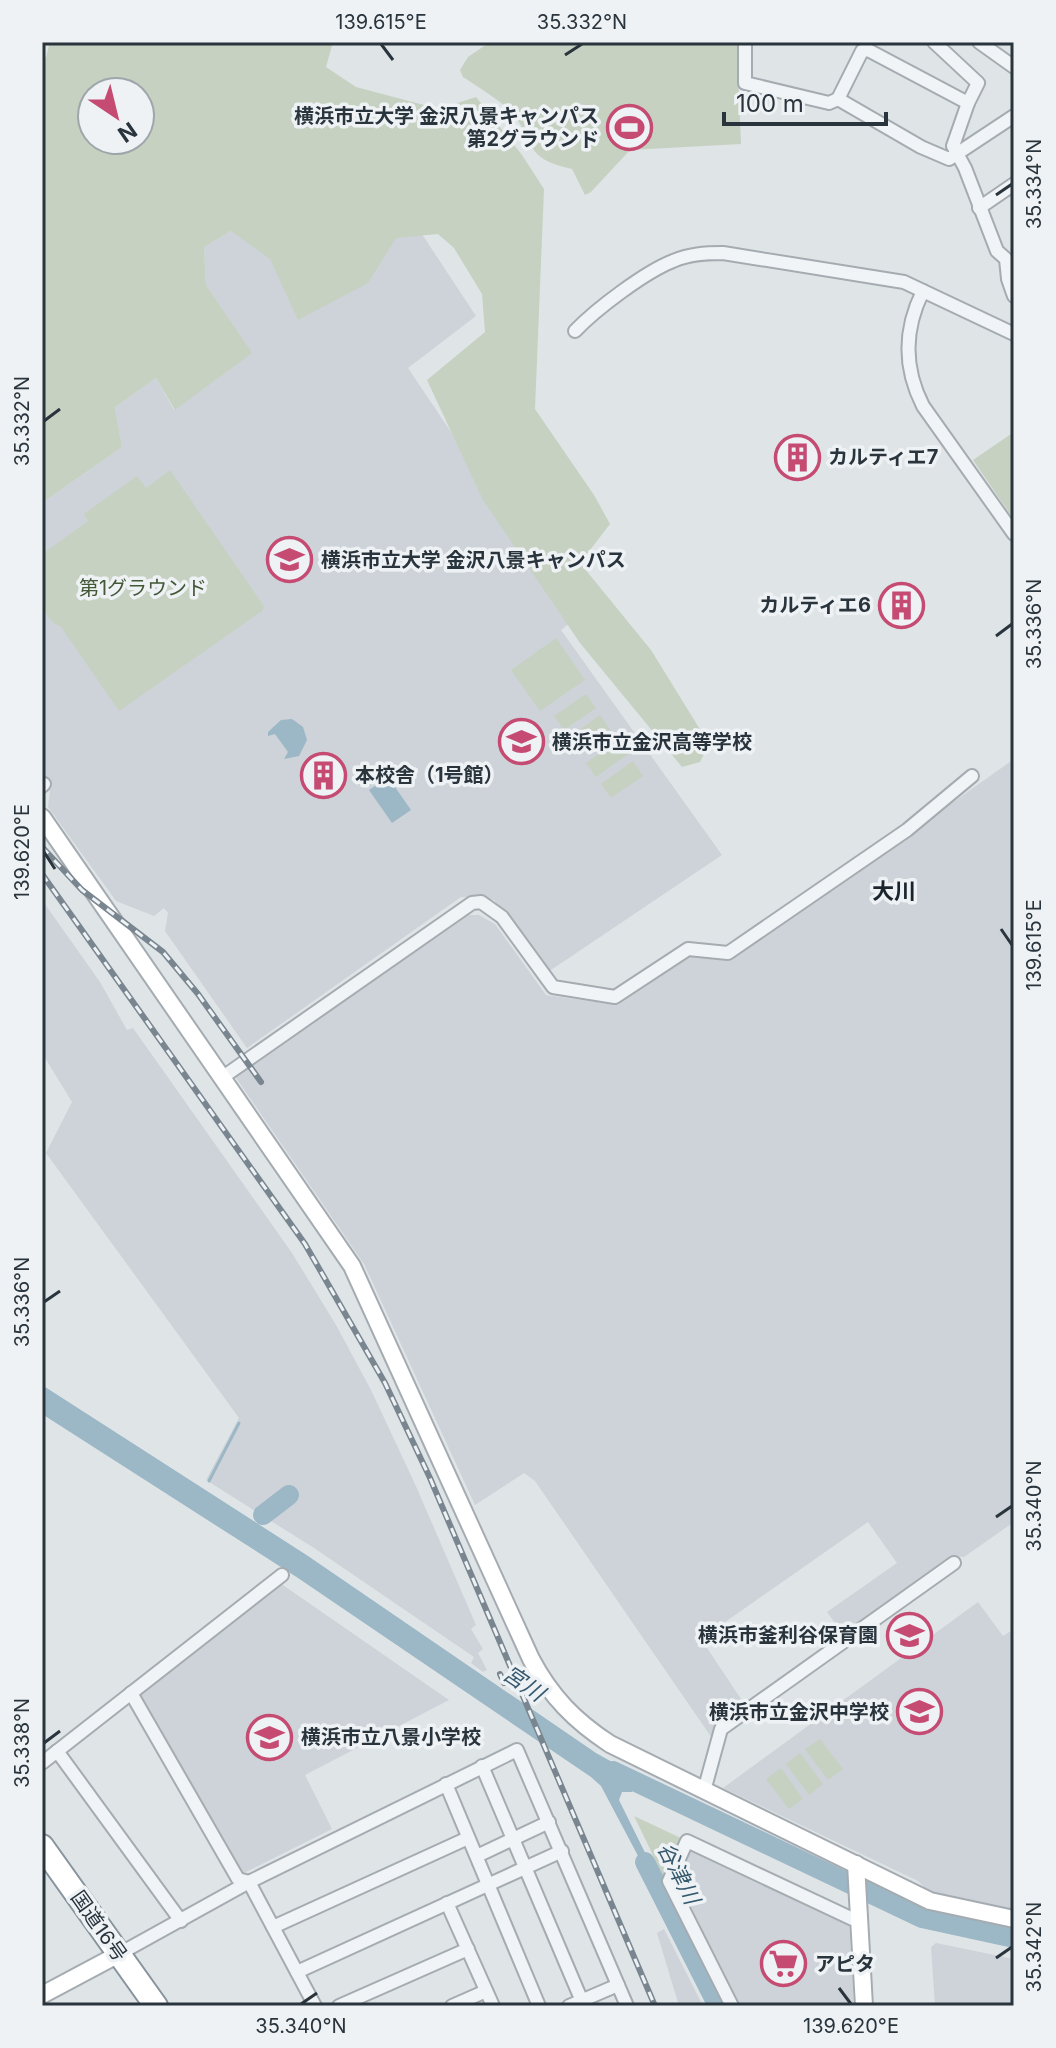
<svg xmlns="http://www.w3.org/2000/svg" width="1056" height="2048" font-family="Inter,'Noto Sans JP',sans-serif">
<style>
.built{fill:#cdd3d9}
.green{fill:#c7d1c1;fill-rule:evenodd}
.water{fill:#9cb7c5}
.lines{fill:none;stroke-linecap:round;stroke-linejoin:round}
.stream{stroke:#9cb7c5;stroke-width:3}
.river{stroke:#9cb7c5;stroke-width:20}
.street-casing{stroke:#a5acb1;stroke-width:16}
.secondary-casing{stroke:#a5acb1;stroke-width:20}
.highway-casing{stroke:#87939d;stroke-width:26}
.street{stroke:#f1f4f6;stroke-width:12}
.secondary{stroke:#fff;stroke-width:16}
.highway{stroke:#fff;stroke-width:22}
.rail-casing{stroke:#798690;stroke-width:6}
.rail{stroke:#eef2f5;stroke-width:3;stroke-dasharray:9;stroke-linecap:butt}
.ticks{fill:none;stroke:#29343d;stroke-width:3}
.labels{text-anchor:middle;stroke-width:7;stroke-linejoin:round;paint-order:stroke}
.poi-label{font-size:20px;font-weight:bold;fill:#29343d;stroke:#eef2f5;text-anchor:start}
.park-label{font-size:20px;fill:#435837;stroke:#eef2f5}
.street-label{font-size:20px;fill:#29343d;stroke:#eef2f5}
.neighbourhood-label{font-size:22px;font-weight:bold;fill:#1b252e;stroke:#eef2f5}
.water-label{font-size:22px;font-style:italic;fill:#36596e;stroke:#eef2f5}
.neatline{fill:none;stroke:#29343d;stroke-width:3}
.ticks-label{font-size:20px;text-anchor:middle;fill:#29343d}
</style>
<rect width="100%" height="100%" fill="#dfe4e7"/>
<g class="built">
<polygon points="408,213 476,316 408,368 576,618 561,630 722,855 545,974 494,900 461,897 247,1048 165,931 168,913 164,908 154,916 116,901 48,807 50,792 42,781 42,503 122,447 115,407 156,378 174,410 251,353 206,285 204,247 231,231"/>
<polygon points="1014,759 1014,1522 964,1557 953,1556 844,1635 827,1612 897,1563 868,1522 701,1639 745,1705 721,1721 714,1741 535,1481 524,1473 475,1505 364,1264 234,1075 462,915 479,915 495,924 546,995 618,1005 690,957 732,959"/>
<polygon points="42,900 100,982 127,1030 133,1028 292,1253 336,1325 371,1390 415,1484 476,1625 471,1629 483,1649 478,1653 487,1670 483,1672 471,1663 474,1657 314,1548 206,1480 239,1418 46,1153 72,1102 42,1053"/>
<polygon points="280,1583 449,1700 305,1775 332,1829 242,1874 138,1694"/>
<polygon points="978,1602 1003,1636 1014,1629 1014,1910 928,1891 918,1881 723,1788"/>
<polygon points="694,1849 849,1922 854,2006 738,2006 677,1884 689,1851"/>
<polygon points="664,1929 703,2006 679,2006 657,1933"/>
<polygon points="936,1943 1014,1959 1014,2006 935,2006 931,1947"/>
</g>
<g class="green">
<path d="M 50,42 L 333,42 L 326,67 L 356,87 L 439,109 L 476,97 L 522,155 L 544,189 L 535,409 L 594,495 L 610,524 L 580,563 L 651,650 L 709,744 L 700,762 L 682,767 L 580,643 L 483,500 L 427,380 L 485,332 L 482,294 L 454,248 L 438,234 L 396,238 L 368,283 L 298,320 L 270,259 L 231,231 L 204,247 L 206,285 L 252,353 L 175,410 L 156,378 L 115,407 L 122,447 L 42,503 L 42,57 L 46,57 ZM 92,92 L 140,92 L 140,140 L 92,140 Z"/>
<path d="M 490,42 L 737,42 L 741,144 L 630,150 L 591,192 L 585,195 L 572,169 C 520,157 539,143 510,111 C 497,98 478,87 463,77 L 460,70 L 468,57 Z"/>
<polygon points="1014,432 1014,520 973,460"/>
<path d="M 170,470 L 264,606 L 262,611 L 119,711 L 61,627 C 33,614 42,579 42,554 L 88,521 L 84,514 L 137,476 L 146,488 Z"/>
<polygon points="556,638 585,680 540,711 511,670"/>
<polygon points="586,694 596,708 564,730 554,716"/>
<polygon points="600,715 610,729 579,752 569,737"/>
<polygon points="618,740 628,754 596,777 586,763"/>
<polygon points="633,761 643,776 611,798 601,784"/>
<polygon points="820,1739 843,1769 828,1780 805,1749"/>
<polygon points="800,1753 823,1784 809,1795 786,1764"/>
<polygon points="781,1768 803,1799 789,1809 766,1779"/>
<polygon points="634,1816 683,1839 665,1880"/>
</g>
<g class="water">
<polygon points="292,719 303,727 307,740 299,756 284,759 288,752 275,734 268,736 268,732 281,720"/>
<polygon points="388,777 411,810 392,823 369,790"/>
<polygon points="42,1385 308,1556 596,1753 639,1777 632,1792 622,1792 619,1800 660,1883 654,1886 601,1786 591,1777 298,1578 42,1414"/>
</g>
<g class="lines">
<polyline class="stream" points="209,1481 239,1423"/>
<g class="river">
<polyline points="263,1515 289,1495"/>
<polyline points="613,1771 922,1918 1014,1938"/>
<polyline points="645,1862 718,2006"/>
</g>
<defs>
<g id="street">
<polyline points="745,42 745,83 829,103 838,99 921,147 949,159 1014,116"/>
<polyline points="934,42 978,83 968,103 953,146 965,168 997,251 1006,259 1008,279 1014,296"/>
<polyline points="979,42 1014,67"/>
<polyline points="838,99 862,51 868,50 968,103"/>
<polyline points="979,208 1014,184"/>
<path d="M 923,291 C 904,329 903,367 923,406 L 1014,534"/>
<path d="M 575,331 C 596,309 645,272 673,261 C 689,254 705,253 723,253 L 904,282 L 1014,334"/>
<polyline points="42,786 44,784"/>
<polyline points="223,1077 472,903 481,902 502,917 553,987 615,997 688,949 728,953 907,830 972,776"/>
<polyline points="131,1693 238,1879 249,1882 315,2006"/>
<polyline points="57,1751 181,1921"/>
<polyline points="42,1763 282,1575"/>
<polyline points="482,1766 584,2006"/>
<polyline points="446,1784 539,2006"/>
<polyline points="704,1791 721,1729 954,1563"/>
<polyline points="477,1856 549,1822"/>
<polyline points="447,1903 493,2006"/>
<polyline points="273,1927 468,1838"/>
<polyline points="119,1954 249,1882 517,1750 627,2006"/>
<polyline points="297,1972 562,1851"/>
<polyline points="339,2006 468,1949"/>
<polyline points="452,2006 486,1991"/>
<polyline points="569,2006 618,1985"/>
<polyline points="732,2006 669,1881 687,1841 859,1922"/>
</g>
<g id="secondary">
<path d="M 42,817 L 352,1266 L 531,1659 C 551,1697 575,1721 610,1744 L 930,1901 L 1014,1919"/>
<polyline points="856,1864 864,2006"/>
<polyline points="42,1995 119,1954"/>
</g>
<polyline id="highway" points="42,1846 156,2006"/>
</defs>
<use href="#street" class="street-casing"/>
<use href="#secondary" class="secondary-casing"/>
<use href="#highway" class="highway-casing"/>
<use href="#street" class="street"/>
<use href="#secondary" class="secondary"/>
<use href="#highway" class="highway"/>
<defs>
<g id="rail">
<polyline points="42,847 82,890 163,952 198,994 261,1082"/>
<polyline points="42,874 305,1244 385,1383 430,1478 655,2006"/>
<polyline points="500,1674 504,1683"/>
</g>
</defs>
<use href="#rail" class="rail-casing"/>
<use href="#rail" class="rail"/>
</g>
<path class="ticks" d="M 381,44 L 393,60M 565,55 L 582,44M 996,195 L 1012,184M 44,421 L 60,409M 996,636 L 1012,624M 44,852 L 55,869M 1001,929 L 1012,945M 44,1302 L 60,1291M 996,1517 L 1012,1506M 44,1743 L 60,1731M 996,1958 L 1012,1947M 839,1988 L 851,2004M 301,2004 L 317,1993"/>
<defs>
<symbol id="stadium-ring" viewBox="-11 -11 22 22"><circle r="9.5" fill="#eef2f5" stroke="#c54b72" stroke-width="1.5"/><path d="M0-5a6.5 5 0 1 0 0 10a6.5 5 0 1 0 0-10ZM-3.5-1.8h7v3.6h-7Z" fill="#c54b72"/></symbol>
<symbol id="building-ring" viewBox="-11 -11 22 22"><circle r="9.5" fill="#eef2f5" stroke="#c54b72" stroke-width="1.5"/><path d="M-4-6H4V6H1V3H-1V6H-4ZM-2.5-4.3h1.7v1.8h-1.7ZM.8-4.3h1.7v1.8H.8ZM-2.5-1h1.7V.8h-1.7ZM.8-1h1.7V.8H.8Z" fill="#c54b72"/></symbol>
<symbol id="university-ring" viewBox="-11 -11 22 22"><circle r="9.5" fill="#eef2f5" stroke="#c54b72" stroke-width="1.5"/><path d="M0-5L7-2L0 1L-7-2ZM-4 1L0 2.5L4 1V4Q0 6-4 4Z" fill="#c54b72"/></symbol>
<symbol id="school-ring" viewBox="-11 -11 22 22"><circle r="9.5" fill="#eef2f5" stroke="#c54b72" stroke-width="1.5"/><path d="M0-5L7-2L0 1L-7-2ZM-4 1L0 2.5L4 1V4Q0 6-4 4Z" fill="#c54b72"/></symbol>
<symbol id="supermarket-ring" viewBox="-11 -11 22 22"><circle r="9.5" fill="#eef2f5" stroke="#c54b72" stroke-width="1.5"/><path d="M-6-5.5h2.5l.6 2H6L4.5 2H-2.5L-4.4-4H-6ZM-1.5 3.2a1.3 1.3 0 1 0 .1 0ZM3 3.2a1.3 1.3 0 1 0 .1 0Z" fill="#c54b72"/></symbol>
</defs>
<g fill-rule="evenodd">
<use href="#stadium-ring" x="604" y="102" width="51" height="51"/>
<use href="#building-ring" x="772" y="432" width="51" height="51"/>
<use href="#university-ring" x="264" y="534" width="51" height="51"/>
<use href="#building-ring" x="876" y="580" width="51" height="51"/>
<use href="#school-ring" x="496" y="716" width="51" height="51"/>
<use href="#building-ring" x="298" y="750" width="51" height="51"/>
<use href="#school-ring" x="884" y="1610" width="51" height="51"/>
<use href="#school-ring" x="894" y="1686" width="51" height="51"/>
<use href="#school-ring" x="244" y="1712" width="51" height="51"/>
<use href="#supermarket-ring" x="758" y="1938" width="51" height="51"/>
</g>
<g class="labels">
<g class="poi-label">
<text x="599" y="123" text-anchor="end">横浜市立大学 金沢八景キャンパス<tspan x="599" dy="23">第2グラウンド</tspan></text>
<text x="828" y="464">カルティエ7</text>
<text x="321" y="567">横浜市立大学 金沢八景キャンパス</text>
<text x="871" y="612" text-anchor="end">カルティエ6</text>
<text x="552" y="749">横浜市立金沢高等学校</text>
<text x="355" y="782">本校舎（1号館）</text>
<text x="878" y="1642" text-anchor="end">横浜市釜利谷保育園</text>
<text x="889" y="1719" text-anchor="end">横浜市立金沢中学校</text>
<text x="301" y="1744">横浜市立八景小学校</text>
<text x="815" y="1971">アピタ</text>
</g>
<g class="park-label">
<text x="143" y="595">第1グラウンド</text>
</g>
<g class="street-label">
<text transform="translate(99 1926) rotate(55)" y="7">国道16号</text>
</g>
<g class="neighbourhood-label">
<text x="894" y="899">大川</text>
</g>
<g class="water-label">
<text transform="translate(524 1683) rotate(34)" y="8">宮川</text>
<text transform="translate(679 1873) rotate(63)" y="8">谷津川</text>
</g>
</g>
<rect width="1056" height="2048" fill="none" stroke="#eef2f5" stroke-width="88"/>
<g transform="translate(116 116) rotate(145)"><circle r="38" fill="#eef2f5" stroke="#9fa6ab" stroke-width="2"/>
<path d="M0-6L14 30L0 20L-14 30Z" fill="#c54b72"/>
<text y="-12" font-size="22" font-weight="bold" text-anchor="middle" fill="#29343d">N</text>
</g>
<path d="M724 112v12h162v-12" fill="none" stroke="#29343d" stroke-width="4"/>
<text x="736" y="112" font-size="24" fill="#29343d" stroke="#eef2f5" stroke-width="6" paint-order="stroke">100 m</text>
<rect x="44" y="44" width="968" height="1960" class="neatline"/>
<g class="ticks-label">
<text x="381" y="29">139.615°E</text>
<text x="582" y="29">35.332°N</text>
<text transform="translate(1034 184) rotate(-90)" y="7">35.334°N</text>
<text transform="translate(22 421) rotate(-90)" y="7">35.332°N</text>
<text transform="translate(1034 624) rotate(-90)" y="7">35.336°N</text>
<text transform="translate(22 852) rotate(-90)" y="7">139.620°E</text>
<text transform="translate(1034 945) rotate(-90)" y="7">139.615°E</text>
<text transform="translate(22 1302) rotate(-90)" y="7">35.336°N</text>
<text transform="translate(1034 1506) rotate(-90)" y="7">35.340°N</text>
<text transform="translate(22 1743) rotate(-90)" y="7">35.338°N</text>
<text transform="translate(1034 1947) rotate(-90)" y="7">35.342°N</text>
<text x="301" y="2033">35.340°N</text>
<text x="851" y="2033">139.620°E</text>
</g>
</svg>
